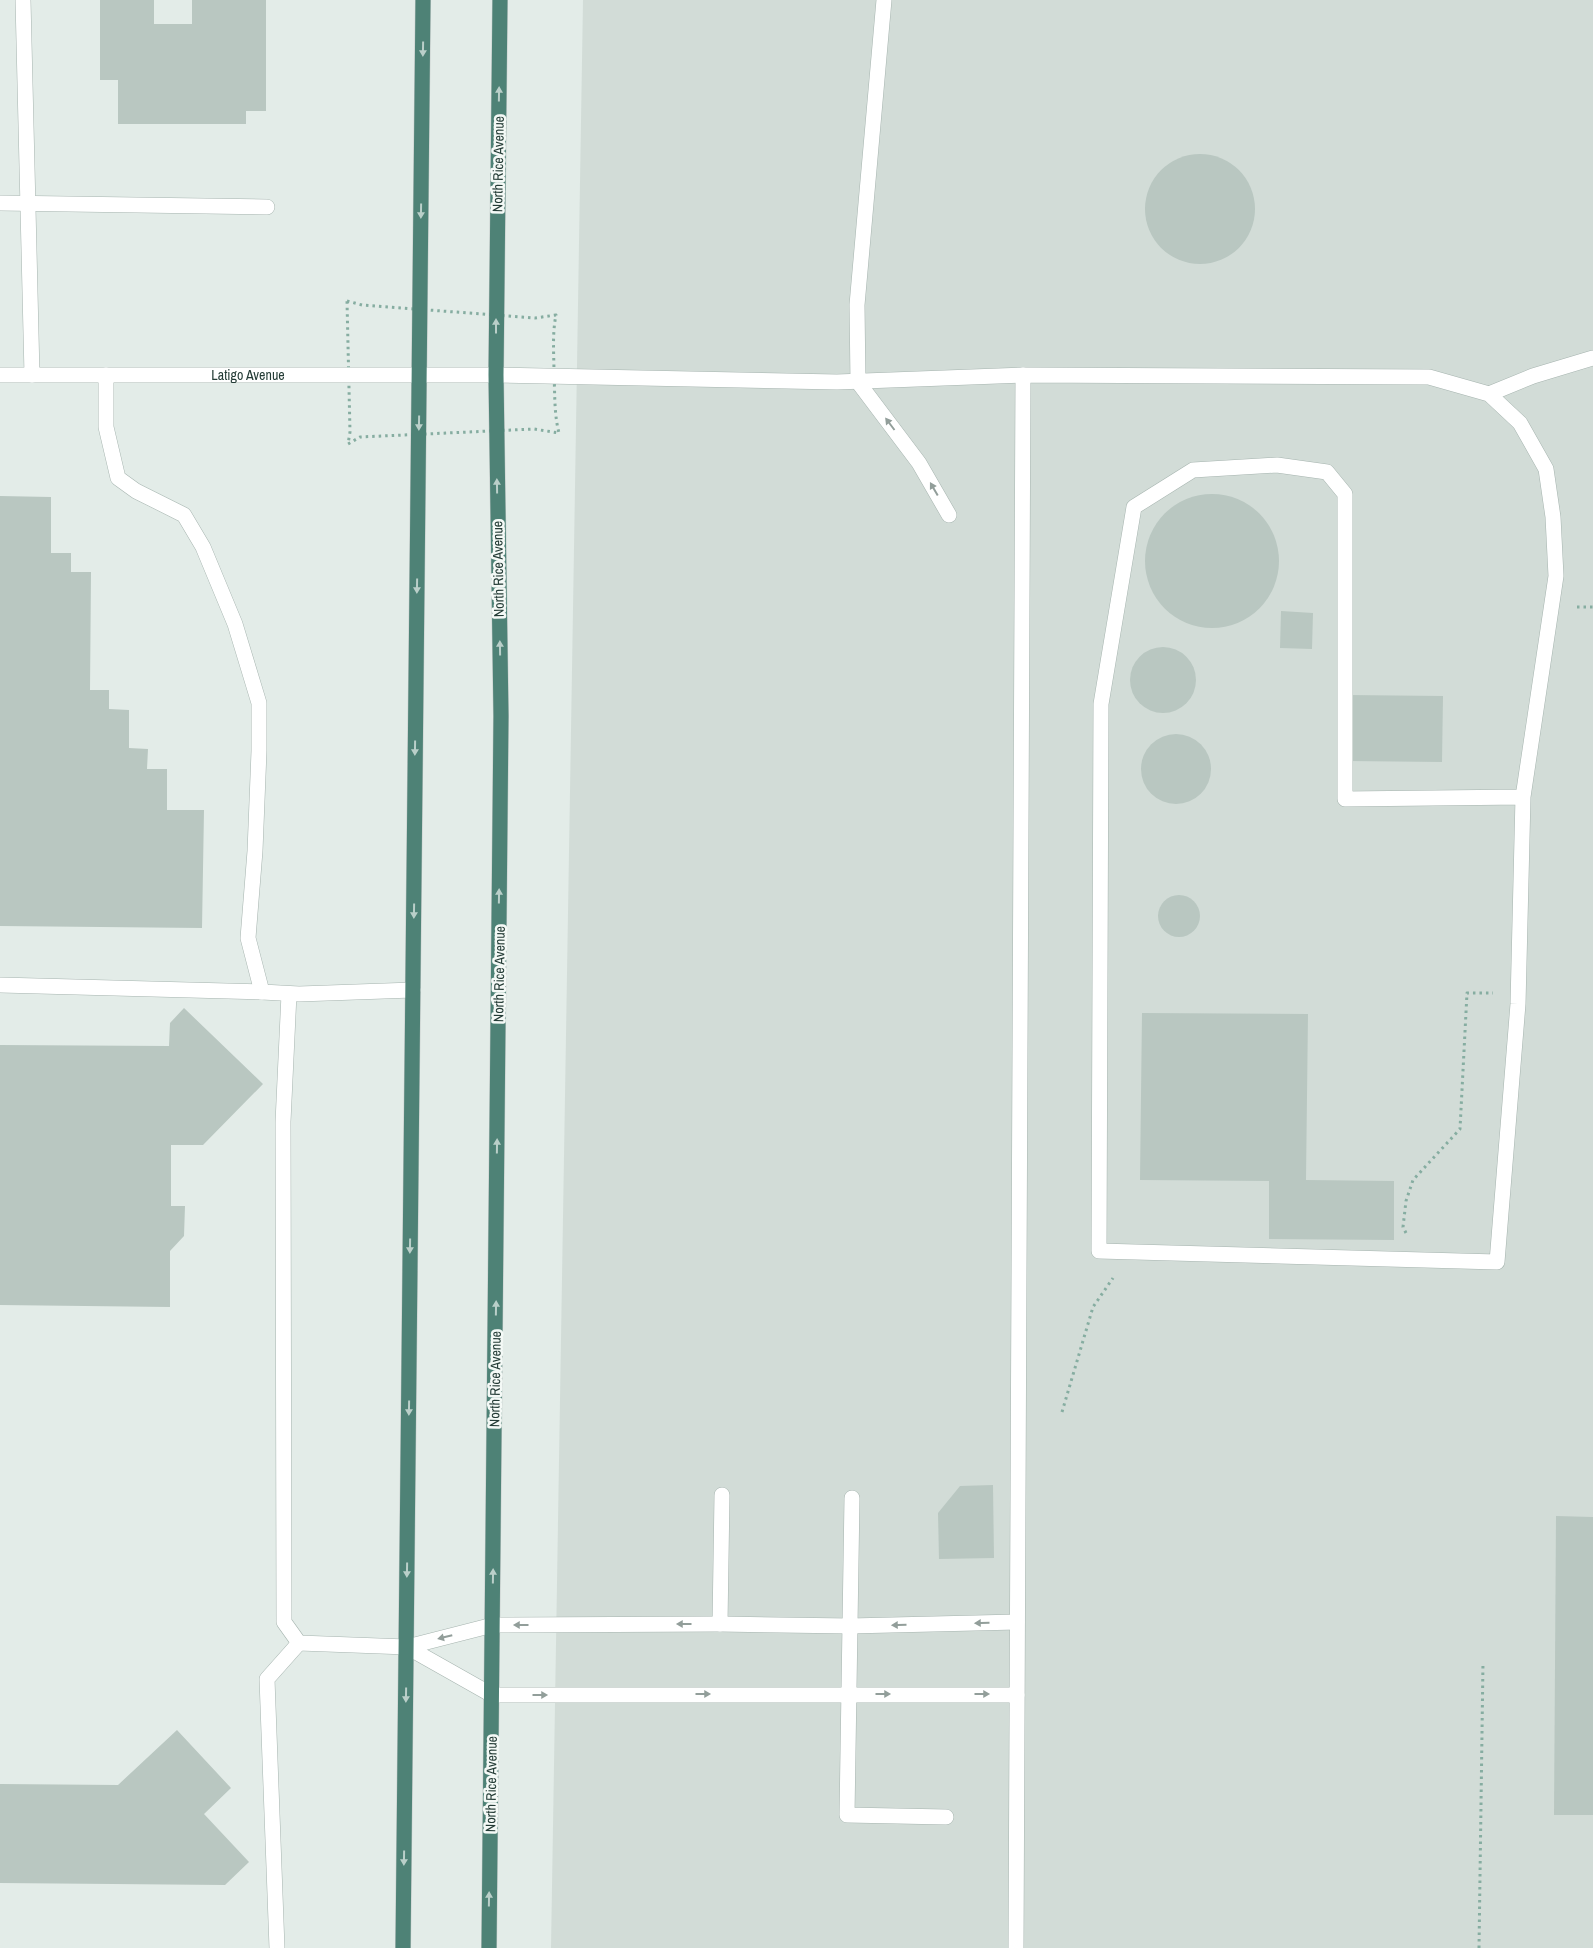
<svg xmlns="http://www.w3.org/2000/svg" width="1593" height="1948" font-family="'Archivo Narrow',sans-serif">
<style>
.built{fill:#d2dcd7}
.building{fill:#b9c7c1}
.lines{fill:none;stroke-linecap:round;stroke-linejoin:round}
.service-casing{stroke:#a6b4af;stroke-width:16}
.minor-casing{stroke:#a6b4af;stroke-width:16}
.trunk-casing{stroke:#c2c8c7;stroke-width:16}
.path{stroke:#86ada1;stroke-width:3;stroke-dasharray:2.5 4;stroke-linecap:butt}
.service{stroke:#fff;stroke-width:15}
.minor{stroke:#fff;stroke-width:15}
.trunk{stroke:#4e8276;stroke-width:15}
.oneway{fill:#bacfc9}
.oneway2{fill:#929e9a}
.labels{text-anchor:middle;stroke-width:5;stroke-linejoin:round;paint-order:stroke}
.street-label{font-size:14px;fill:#243c36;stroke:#f4f9f6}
</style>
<rect width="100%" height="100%" fill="#e3ece8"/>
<polygon class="built" points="583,0 1593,0 1593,1948 551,1948"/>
<g class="building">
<polygon points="100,0 154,0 154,24 192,24 192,0 266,0 266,111 246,111 246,124 118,124 118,80 100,80"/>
<circle cx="1200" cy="209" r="55"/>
<circle cx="1212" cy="561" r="67"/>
<polygon points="0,496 51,497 51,553 71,553 71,572 91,572 90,690 109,690 109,709 129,710 129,748 148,749 147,769 167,769 167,810 204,810 202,928 0,926"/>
<polygon points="1281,611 1313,613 1312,649 1280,648"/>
<circle cx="1163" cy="680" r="33"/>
<polygon points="1348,695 1443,696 1442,762 1347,761"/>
<circle cx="1176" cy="769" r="35"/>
<circle cx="1179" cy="916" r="21"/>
<polygon points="184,1008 263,1084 203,1145 171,1145 171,1206 185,1206 184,1236 170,1251 170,1307 0,1305 0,1045 169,1046 170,1023"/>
<polygon points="1142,1013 1308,1014 1306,1180 1394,1181 1394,1240 1269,1239 1269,1181 1140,1180"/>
<polygon points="993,1485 994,1558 939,1559 938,1513 960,1486"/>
<polygon points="1556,1516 1593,1517 1593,1815 1554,1815"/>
<polygon points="177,1730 231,1788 204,1814 249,1862 225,1885 0,1883 0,1784 118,1785"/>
</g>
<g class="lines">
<defs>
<g id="service">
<polyline points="23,0 32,375"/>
<polyline points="884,0 857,305 858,382 919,463 949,515"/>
<polyline points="0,203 267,207"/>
<polyline points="106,375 106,427 118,478 136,491 184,515 203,547 235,624 259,703 259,751 255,851 248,938 262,992 299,994 413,990"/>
<polyline points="496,375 837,382 1023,375 1429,377 1489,394 1520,423 1546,469 1553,517 1556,576 1523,797 1518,1004 1497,1262 1099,1251 1101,704 1134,507 1193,470 1277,465 1327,472 1345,494 1345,799 1523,797"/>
<polyline points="1489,394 1533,376 1593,358"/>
<polyline points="0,985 262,992"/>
<polyline points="289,994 283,1122 284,1622 299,1643 407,1647"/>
<polyline points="852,1498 847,1815 946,1817"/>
<polyline points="1017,1622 850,1626 720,1624 493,1625 407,1647 492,1695 1017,1695"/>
<polyline points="720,1624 722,1495"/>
<polyline points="277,1948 267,1679 299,1643"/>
<polyline points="1016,1948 1023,375"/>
</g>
<g id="minor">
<path id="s1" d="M 0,375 L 496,375"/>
</g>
<g id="trunk">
<polyline points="403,1948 423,0"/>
<polyline points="489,1948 501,716 496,375 500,0"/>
</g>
</defs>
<use href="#service" class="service-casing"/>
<use href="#minor" class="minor-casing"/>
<use href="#trunk" class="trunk-casing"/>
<g class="path">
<path d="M 347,301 L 362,305 L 535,318 L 556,315 C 552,335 554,354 554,374 C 555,394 554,414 559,433 L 534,429 L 360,437 L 348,444 L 350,432 Z"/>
<polyline points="1577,607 1593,607"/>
<polyline points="1406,1233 1403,1227 1406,1201 1413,1180 1460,1129 1467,993 1493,993"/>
<polyline points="1062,1412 1093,1307 1113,1278"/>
<polyline points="1479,1948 1483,1662"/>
</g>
<use href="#service" class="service"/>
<use href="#minor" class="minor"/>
<use href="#trunk" class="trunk"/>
</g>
<defs><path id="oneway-solid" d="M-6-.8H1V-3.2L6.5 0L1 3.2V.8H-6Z" transform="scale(1.25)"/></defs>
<g class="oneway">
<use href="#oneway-solid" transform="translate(423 49) rotate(91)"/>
<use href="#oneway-solid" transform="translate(499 94) rotate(-89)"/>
<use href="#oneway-solid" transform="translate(421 211) rotate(91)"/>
<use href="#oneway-solid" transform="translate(496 326) rotate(-90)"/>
<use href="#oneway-solid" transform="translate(419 423) rotate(91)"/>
<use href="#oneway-solid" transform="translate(497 486) rotate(-91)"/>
<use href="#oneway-solid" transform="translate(417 586) rotate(91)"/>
<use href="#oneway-solid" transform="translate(500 648) rotate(-91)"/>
<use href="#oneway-solid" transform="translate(415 748) rotate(91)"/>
<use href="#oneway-solid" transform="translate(499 896) rotate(-89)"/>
<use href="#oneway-solid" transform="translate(414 911) rotate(91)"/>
<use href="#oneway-solid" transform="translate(497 1146) rotate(-89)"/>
<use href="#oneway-solid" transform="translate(410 1246) rotate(91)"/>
<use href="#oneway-solid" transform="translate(496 1308) rotate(-89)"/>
<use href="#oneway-solid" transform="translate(409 1408) rotate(91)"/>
<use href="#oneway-solid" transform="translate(407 1570) rotate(91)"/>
<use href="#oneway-solid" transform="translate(493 1576) rotate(-89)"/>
<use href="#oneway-solid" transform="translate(406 1695) rotate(91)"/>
<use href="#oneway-solid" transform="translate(404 1858) rotate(91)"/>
<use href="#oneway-solid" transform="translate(489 1899) rotate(-89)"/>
</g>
<g class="oneway2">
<use href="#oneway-solid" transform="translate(890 424) rotate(-127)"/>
<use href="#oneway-solid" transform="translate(934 489) rotate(-120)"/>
<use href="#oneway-solid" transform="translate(982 1623) rotate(179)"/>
<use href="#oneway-solid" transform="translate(684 1624) rotate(180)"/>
<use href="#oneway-solid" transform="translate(521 1625) rotate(180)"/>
<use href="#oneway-solid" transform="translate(899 1625) rotate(179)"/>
<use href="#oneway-solid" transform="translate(445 1637) rotate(166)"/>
<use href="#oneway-solid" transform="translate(703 1694)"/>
<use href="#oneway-solid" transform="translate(883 1694)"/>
<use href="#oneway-solid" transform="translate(982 1694)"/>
<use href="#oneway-solid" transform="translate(540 1695)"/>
</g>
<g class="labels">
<g class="street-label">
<text transform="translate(498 164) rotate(-89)" y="5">North Rice Avenue</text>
<text dy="5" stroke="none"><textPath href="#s1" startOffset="248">Latigo Avenue</textPath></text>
<text transform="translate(498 569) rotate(-91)" y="5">North Rice Avenue</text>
<text transform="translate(499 974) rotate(-89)" y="5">North Rice Avenue</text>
<text transform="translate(495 1379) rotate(-89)" y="5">North Rice Avenue</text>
<text transform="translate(491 1784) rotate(-89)" y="5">North Rice Avenue</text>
</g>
</g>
</svg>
